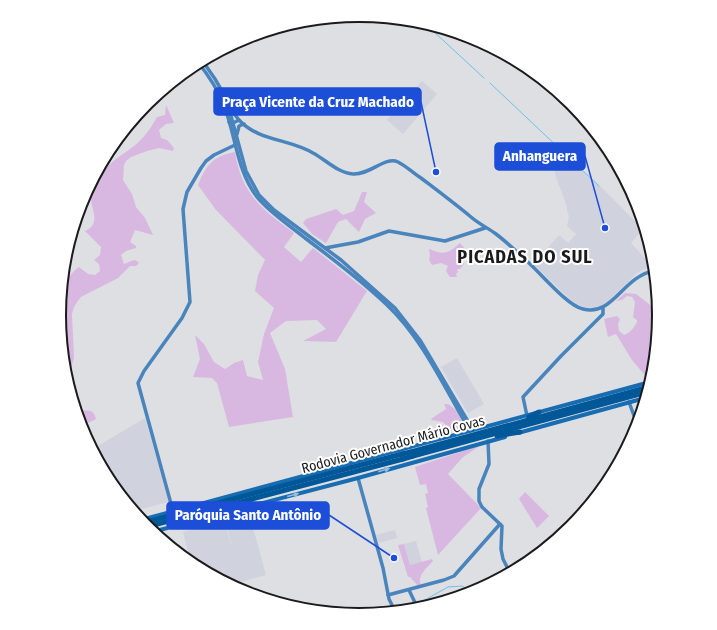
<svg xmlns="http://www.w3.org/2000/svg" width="717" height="630" font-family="'Fira Sans Condensed',sans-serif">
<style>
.built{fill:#d0d3dd}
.green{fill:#d8b8e0}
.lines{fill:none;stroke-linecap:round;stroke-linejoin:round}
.stream{stroke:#6bc2e4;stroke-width:1}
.secondary{stroke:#4984bc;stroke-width:3.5}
.primary{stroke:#176cb2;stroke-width:4}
.highway{stroke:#005898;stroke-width:5}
.highway-bridge{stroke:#005898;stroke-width:5}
.oneway{fill:#97bddc}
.labels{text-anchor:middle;stroke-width:4;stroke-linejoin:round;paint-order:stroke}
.street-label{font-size:14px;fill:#1b1b1d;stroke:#fff}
.district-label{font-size:18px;font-weight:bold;letter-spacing:1px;fill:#1b1b1d;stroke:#fff}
.rim{fill:none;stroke:#1b1b1d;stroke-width:2}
.leader{fill:none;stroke:#1d4ed8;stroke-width:1.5}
.callout-dot{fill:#1d4ed8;stroke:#fff;stroke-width:1.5}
.callout{fill:#1d4ed8;stroke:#1d4ed8;stroke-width:1.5}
.callout-label{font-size:15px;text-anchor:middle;font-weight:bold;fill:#fff}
</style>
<rect width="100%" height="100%" fill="#dedfe3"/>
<g class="built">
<polygon points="422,81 437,94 403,134 387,120"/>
<polygon points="556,147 601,187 643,229 631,243 652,266 649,269 644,269 637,273 608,302 600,307 587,308 581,306 571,300 533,264 559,235 568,243 576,234 567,226 569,217 565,201 557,180 554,170 553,159 554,151"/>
<polygon points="457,358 484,404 468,413 441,367"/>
<polygon points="145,418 169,502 134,511 109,481 106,475 98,446"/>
<polygon points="248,509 266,575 230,585 191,563 183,532 224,521 234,553 224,516"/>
<polygon points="395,530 397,538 379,543 376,535"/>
<polygon points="416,541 422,562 410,565 404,544"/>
</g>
<g class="green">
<path d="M 166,105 L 174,123 L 166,124 L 159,130 L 161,138 L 167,140 L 174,148 L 173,151 L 159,148 L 147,151 L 131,157 L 126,161 L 124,165 L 123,180 L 132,194 L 136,207 L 145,218 L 153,235 L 135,230 L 130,242 L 136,246 L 136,248 L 126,251 L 121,255 L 124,264 L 134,260 L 137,261 L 139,263 L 136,266 L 130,266 L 118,278 L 81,297 C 76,303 73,307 72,315 L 74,358 L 72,365 L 64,369 C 61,337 49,288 79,267 L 88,274 L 95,275 L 100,271 L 99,264 L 94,260 L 100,255 L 101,247 L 85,231 C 101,224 92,212 91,199 C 91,193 93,187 96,182 C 108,162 117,159 134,146 C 143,139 151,128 157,117 L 165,115 Z"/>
<path d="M 235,152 C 241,193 262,210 294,233 L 284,247 L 301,262 L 313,248 L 367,291 L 336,342 L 303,341 L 326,329 L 317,320 L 286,321 L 270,333 L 285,369 L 293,417 L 229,427 L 217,383 L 212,378 L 193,377 L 200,359 L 195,335 L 204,344 L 214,362 L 225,369 L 234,363 L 243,360 L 247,376 L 263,380 L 258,362 L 264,334 L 274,308 L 255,291 L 258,275 L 265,260 L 216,210 L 198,185 C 206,165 213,156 235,152 Z"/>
<polygon points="362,192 367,192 364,202 376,213 365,219 359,232 346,219 338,222 326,243 312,234 303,223 306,219 336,209 343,215 354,211"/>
<path d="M 460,243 L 469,253 L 464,256 L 461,260 L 464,264 L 460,269 L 457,269 L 458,272 L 456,274 L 457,277 L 450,277 L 446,271 L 448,266 L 441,263 L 432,265 L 429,260 L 430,256 L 429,249 C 444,255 448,254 460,243 Z"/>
<path d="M 625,293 L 636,294 L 649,304 L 658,315 L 651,378 L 648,379 L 632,360 L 616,334 L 608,337 L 604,319 L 617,316 L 620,319 L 618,324 L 619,331 L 624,335 C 630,333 634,328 637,322 L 637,320 L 633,317 L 635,302 L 632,297 L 627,296 L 622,300 L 616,301 Z"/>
<path d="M 444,404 L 448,404 L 456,410 L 464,425 L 464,428 C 452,433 451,430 443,422 L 432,420 L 431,419 L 446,409 Z"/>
<path d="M 75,408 C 84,414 93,405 96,419 L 90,422 L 80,425 Z"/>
<polygon points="478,446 478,447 462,458 448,474 481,508 438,555 426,508 428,507 425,494 428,493 426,484 420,485 415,467"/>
<polygon points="525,492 549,516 537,528 519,499"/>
<path d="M 404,544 L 410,565 L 432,559 L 433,561 C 427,568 417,575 421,585 L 418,586 L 410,577 L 408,577 L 398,545 Z"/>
</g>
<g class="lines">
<g class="stream">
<polyline points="416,21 433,31 484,78"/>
<polyline points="490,83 599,186"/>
<polyline points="407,610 448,587 462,586 467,589 478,590"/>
</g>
<g class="secondary">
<polyline points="202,60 215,79 226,98 246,171 259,195 274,210 341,260 395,308 420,340 473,430"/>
<path d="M 198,62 C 208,75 217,88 223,103 C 236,134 236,170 257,197 C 270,213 289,225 305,238 C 333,259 362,281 387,305 C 423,339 445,389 470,431"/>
<polyline points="231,110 239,120"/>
<path d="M 229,122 L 233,123 L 239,120 C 258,141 290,139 313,153 C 326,160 338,173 353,174 C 370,175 385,156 398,162 C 406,166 413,173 421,178 C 438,191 454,203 471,217 C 479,224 488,228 496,234 C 508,243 519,254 530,264 C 542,275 568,306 583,309 C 613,317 623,276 654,271"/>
<polyline points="237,134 239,126 244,124"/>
<polyline points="325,248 358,242 389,231 445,241 485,228"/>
<polyline points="629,402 637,424"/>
<polyline points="527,416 523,397 561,356 603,314 603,308"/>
<polyline points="488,441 489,464 479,489 479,501 482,507 502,526 501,549 503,559 510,573"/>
<polyline points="358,478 383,568 389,599 395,611"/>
<polyline points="173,511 138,383 144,371 182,318 190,302 183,209 187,192 201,168 206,161 214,155 237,144"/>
<polyline points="409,590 418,609"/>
<polyline points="388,595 444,580 454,576 500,524"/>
</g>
<g class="primary">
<polyline points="518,433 645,398"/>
<polyline points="141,520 650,382"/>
<polyline points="152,532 358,478 505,437"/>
</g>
<g class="highway">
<polyline points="529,417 539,412"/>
<polyline points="497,436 520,432"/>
<polyline points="411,452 649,387"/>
<polyline points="413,456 647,392"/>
<polyline points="232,511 250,502"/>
<polyline points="143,523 402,454"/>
<polyline points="146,527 403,459"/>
</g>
<g class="highway-bridge">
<polyline points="402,454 411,452"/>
<polyline points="403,459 413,456"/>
</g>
</g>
<defs><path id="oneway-solid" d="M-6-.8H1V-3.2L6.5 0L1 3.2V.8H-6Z"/></defs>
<g class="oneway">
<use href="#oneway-solid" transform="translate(384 470) rotate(-16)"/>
<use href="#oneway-solid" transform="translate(293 495) rotate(-15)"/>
</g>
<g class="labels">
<g class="street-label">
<text transform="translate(393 444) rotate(-15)" y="5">Rodovia Governador Mário Covas</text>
</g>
<g class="district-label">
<text x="525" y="263">PICADAS DO SUL</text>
</g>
</g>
<path d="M0 0H717V630H0ZM66 315a293 293 0 1 1 586 0a293 293 0 1 1-586 0Z" fill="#fff" fill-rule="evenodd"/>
<path class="rim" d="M66 315a293 293 0 1 1 586 0a293 293 0 1 1-586 0Z"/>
<path class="leader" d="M436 172L421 102M605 228L585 156M394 558L329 515"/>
<g class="callout-dot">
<circle cx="436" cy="172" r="4"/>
<circle cx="605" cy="228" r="4"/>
<circle cx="394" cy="558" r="4"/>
</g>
<g class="callout">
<rect x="214" y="88" width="207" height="27" rx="4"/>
<rect x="495" y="143" width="90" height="27" rx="4"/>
<rect x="167" y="502" width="162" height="27" rx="4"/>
</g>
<g class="callout-label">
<text x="318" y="107">Praça Vicente da Cruz Machado</text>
<text x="540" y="161">Anhanguera</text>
<text x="248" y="520">Paróquia Santo Antônio</text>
</g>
</svg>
